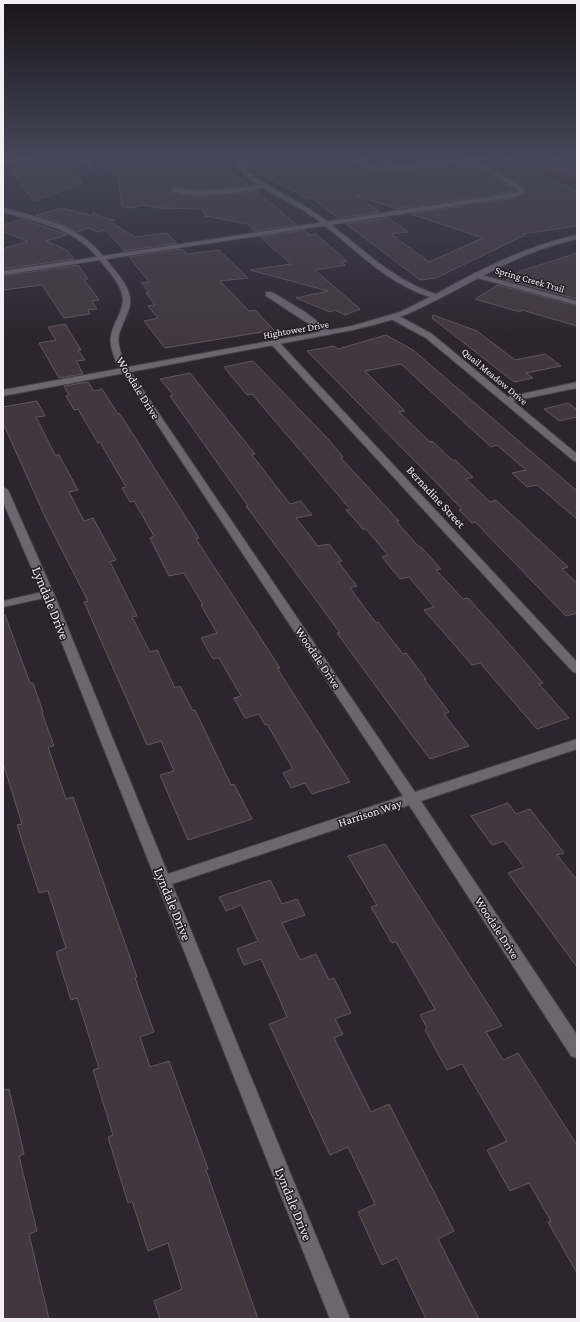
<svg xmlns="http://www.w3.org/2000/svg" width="580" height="1322" font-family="'Crimson Pro',serif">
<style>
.green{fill:#592a3b}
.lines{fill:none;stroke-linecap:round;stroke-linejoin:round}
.stream{stroke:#504c71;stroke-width:3}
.building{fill:#43373f;stroke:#63565f}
.street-casing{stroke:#464048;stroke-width:2}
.secondary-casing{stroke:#464048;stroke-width:2}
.street{fill:#6d6570;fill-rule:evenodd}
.secondary{fill:#6d6570;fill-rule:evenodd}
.labels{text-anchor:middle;stroke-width:3;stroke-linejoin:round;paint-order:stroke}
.far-street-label{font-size:10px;fill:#f4eff5;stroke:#231c25}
.street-label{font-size:12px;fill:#f4eff5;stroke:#231c25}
.near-street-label{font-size:14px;fill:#f4eff5;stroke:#231c25}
</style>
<rect width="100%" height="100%" fill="#2c252f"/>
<path class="green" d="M 523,156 L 575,156 L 577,157 L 577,179 C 559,180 539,164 523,156 Z"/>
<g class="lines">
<g class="stream">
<polyline points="536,156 577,176"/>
<polyline points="551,156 577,170"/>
</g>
</g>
<g class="building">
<polygon points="99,156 209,156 218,169 228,168 249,185 208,189 174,187 170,191 178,195 203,197 256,191 297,225 254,231 248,224 205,216 202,209 159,208 141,205 134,208 122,207 118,177"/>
<polygon points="247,156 344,156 344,159 362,168 380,173 472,163 516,191 397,209 356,195 380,212 338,218 312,198 309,199 245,166 256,164"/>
<polygon points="352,156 436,156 442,159 380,166"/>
<polygon points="494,156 507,156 560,185 564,184 577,191 577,226 523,234 525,235 436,278 420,280 346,224 388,218 408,232 391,234 429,262 483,238 411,214 514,198 527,192 527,190 478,158"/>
<polygon points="64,160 83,183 34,201 9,167"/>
<polygon points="62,208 94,216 93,212 102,217 114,220 109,221 135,237 167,233 177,243 124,251 106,230 97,232 89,228 77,232 58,222 36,215"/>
<polygon points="23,219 67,235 46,241 67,250 74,259 3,269 3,249 28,241 3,232 3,225"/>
<polygon points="304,230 310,235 316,234 347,261 341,262 345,265 315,270 360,309 345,315 335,310 330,312 296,298 328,291 250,270 291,264 260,237"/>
<polygon points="182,249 187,254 219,250 248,278 220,281 249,311 255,310 274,330 165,348 144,321 158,318 148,306 155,305 146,293 149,292 141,283 149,282 129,257"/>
<polygon points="577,253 577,299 506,280 521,271"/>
<polygon points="78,265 88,279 84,279 99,300 92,301 97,309 88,310 90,314 64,318 42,285 3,290 3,276"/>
<polygon points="498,285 577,306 577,326 522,310 520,312 475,299"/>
<polygon points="433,315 477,331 515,360 545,354 561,366 526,373 533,378 514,382 432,318"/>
<polygon points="65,324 81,350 78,350 85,360 76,361 83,374 59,378 39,343 56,340 48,327"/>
<polygon points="386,335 413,350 577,491 577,519 537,485 527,487 512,473 526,470 497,445 491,447 401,364 365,371 405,411 399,412 430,442 432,441 452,460 455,460 473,477 466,479 490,502 496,500 568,567 562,569 577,583 577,613 566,616 475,522 472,523 459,510 462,509 307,351 334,346 338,349"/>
<polygon points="253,361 328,439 343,457 341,458 399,521 396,521 419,547 421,547 441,569 436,570 463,599 468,598 490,622 543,683 539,684 569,718 537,729 480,663 472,665 424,610 434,607 409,577 400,579 382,557 388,555 366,529 363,529 346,510 350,509 252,394 247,395 224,367"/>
<polygon points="190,373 255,454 252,455 290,504 301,501 312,515 296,518 318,546 329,544 342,561 338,562 357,586 350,588 376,623 378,622 403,654 406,653 426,679 424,679 449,712 444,714 469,746 430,759 405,726 337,633 340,633 319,604 246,506 248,506 170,396 173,395 160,379"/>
<polygon points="88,382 94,391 102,389 118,414 120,414 199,538 196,539 280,668 277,668 350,782 312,794 305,783 291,788 283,773 293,769 267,724 265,725 259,714 245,718 234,698 241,696 219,658 213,659 201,638 217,633 201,605 203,605 184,573 169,576 150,538 154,536 134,501 130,502 122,488 126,487 100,442 98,443 78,409 74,410 66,396 69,395 64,386"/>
<polygon points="37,401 45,416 36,417 55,455 59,455 78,490 69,492 84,521 93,518 116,560 110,562 137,616 132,617 150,652 157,650 175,688 180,686 193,711 195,710 231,785 234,784 252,819 188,840 160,775 174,771 161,741 147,745 84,602 88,601 47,521 3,423 3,407"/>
<polygon points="568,403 577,410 577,417 559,421 544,409"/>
<polygon points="3,615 5,615 30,683 33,683 43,712 42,713 54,746 48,747 66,799 73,797 137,977 135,978 154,1032 140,1037 150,1067 169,1061 208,1169 206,1170 258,1319 160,1319 154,1301 182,1289 168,1243 148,1251 132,1201 128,1203 108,1137 113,1135 93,1070 99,1068 77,998 71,1000 56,952 66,948 48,891 39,893 17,825 22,824 3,763"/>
<polygon points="508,803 516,814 530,809 564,853 557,855 577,880 577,967 508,873 524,867 504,841 492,845 471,816"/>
<polygon points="385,844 502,1026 486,1032 503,1060 518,1053 577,1145 577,1273 548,1222 551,1221 529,1183 510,1191 487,1150 507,1141 462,1064 447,1070 425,1030 427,1028 420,1015 435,1009 396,942 392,943 371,907 377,905 348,856"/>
<polygon points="270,880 282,904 297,899 305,915 282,923 300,960 316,954 329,980 334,978 351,1013 335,1019 343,1034 334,1038 371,1112 389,1104 454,1231 438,1239 479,1319 426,1319 397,1258 382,1265 358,1212 375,1204 348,1147 330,1155 269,1024 287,1017 279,998 261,959 244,965 237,949 258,941 241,905 226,911 219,897"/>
<polygon points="9,1089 24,1154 19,1156 37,1231 29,1234 49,1319 3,1319 3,1090"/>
</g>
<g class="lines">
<defs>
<g id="street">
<polygon points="38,156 54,156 3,164 3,160"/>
<polygon points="80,156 86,156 94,168 90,168"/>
<path d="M 345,156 C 353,156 370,166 380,168 L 467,158 L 465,156 L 472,156 L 526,191 L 514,197 L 106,259 C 114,270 125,280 129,293 C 134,308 122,321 119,335 C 117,344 121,353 124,362 L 415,792 L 577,739 L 577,749 L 421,801 L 577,1035 L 577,1058 L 571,1056 L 409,805 L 172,884 L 350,1319 L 330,1319 L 44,598 L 3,607 L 3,601 L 42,592 L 3,502 L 3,487 L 8,490 L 54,594 L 168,874 L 403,796 L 116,362 C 113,353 109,344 111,335 C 114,321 126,308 122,294 C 119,281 107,270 100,260 L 3,275 L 3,271 L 97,257 C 74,228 37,222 3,212 L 3,208 C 39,217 79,225 103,256 L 513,193 L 519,191 L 472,161 L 380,172 L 363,167 L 345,158 Z"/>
<path d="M 264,184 L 267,186 L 266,187 C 247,192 186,201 171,190 L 174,188 C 205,193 234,189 264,184 Z"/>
<polygon points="474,273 577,301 577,305 474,277"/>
<polygon points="266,292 272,292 305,312 333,333 326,335 266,296"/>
<polygon points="391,315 397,315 432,334 508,397 577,382 577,388 513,401 577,454 577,462 574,461 426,338 391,319"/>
<polygon points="272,341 278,341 577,662 577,673 573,672 272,345"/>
</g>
<path id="secondary" d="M 229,156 L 235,156 C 239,161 244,168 249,172 C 267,188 296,199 317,214 C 355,241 390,280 436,294 C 481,269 526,246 577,235 L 577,239 C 513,253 471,285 414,311 C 395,320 373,325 353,330 L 3,396 L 3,390 L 352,326 L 400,312 L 430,297 C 384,283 351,244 312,216 C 292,202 262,190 245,175 C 239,170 234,162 229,156 Z"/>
</defs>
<use href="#street" class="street-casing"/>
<use href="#secondary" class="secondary-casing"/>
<use href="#street" class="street"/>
<use href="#secondary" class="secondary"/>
</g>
<linearGradient id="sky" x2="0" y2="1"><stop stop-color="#18141a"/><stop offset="0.46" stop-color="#454658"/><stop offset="1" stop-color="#454658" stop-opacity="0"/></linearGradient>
<rect width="580" height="341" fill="url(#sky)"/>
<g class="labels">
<g class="far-street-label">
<text transform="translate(530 279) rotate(16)" y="4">Spring Creek Trail</text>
<text transform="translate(296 329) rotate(-10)" y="4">Hightower Drive</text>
<text transform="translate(495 376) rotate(40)" y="4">Quail Meadow Drive</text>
</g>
<g class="street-label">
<text transform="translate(138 388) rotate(58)" y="4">Woodale Drive</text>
<text transform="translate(436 497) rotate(47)" y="4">Bernadine Street</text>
<text transform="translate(318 658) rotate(56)" y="4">Woodale Drive</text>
<text transform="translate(370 813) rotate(-18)" y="4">Harrison Way</text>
<text transform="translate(497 928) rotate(57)" y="4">Woodale Drive</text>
</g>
<g class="near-street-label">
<text transform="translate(51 603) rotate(68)" y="5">Lyndale Drive</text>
<text transform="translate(173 904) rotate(68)" y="5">Lyndale Drive</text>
<text transform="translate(294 1204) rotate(68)" y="5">Lyndale Drive</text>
</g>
</g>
<rect width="580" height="1322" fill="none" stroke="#f4eff5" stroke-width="8"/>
</svg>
